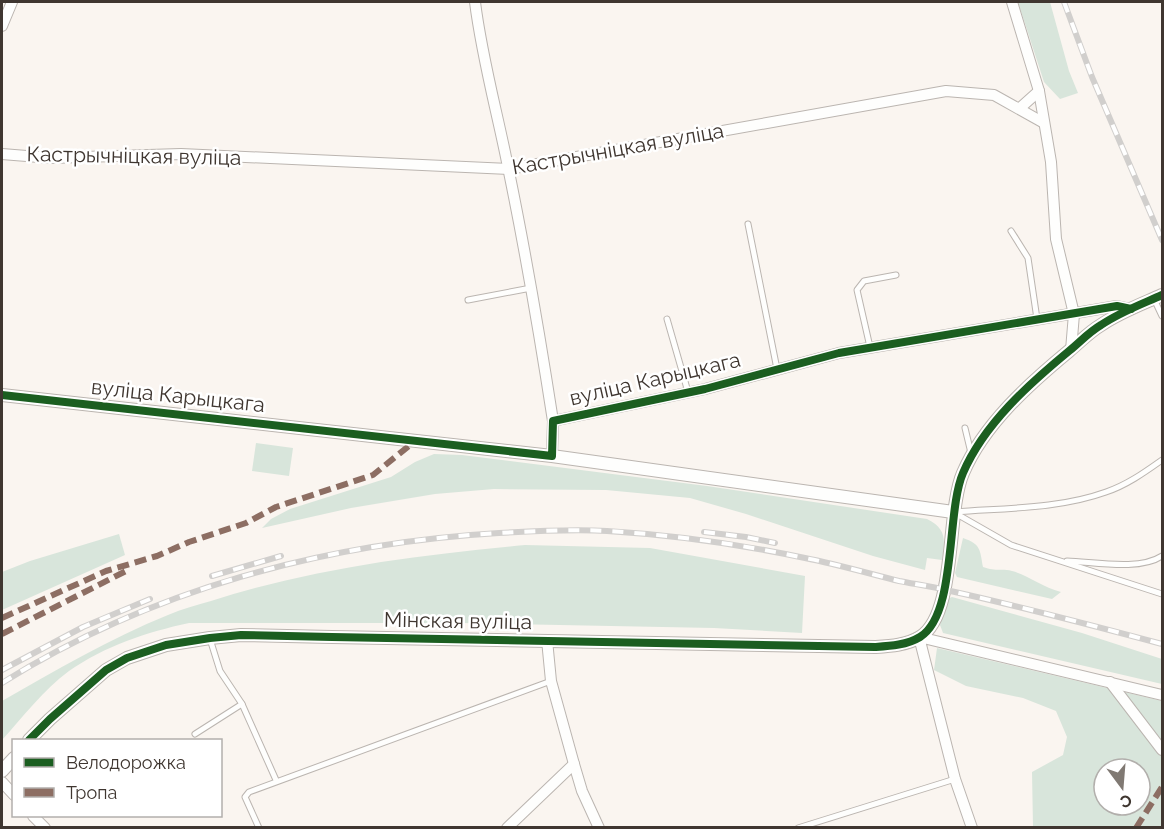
<svg xmlns="http://www.w3.org/2000/svg" width="1164" height="829" font-family="Raleway,sans-serif">
<style>
.green{fill:#d8e5db;fill-rule:evenodd}
.lines{fill:none;stroke-linecap:round;stroke-linejoin:round}
.service-casing{stroke:#bbb5b0;stroke-width:7}
.minor-casing{stroke:#bbb5b0;stroke-width:12}
.tertiary-casing{stroke:#bbb5b0;stroke-width:14}
.service{stroke:#fefefd;stroke-width:5}
.minor{stroke:#fefefd;stroke-width:10}
.tertiary{stroke:#fefefd;stroke-width:12}
.rail-casing{stroke:#d1cfcd;stroke-width:6}
.rail{stroke:#fff;stroke-width:4;stroke-dasharray:11;stroke-linecap:butt}
.quiet{stroke:#8d6e63;stroke-width:6;stroke-dasharray:12 6;stroke-linecap:butt}
.cycleway-casing{stroke:#fff;stroke-width:11}
.cycleway{stroke:#1b5e20;stroke-width:8}
.labels{text-anchor:middle;stroke-width:5;stroke-linejoin:round;paint-order:stroke}
.street-label{font-size:21px;fill:#3f3630;stroke:#fff}
</style>
<rect width="100%" height="100%" fill="#faf5f0"/>
<g class="green">
<polygon points="1018,2 1050,2 1069,71 1078,93 1060,99 1044,82"/>
<polygon points="256,443 293,448 289,476 252,471"/>
<path d="M 434,454 L 462,455 L 707,486 L 927,519 C 947,529 945,540 942,560 L 927,558 L 925,570 L 873,556 L 746,514 L 690,498 L 606,490 L 494,489 L 435,494 L 351,508 L 262,528 L 271,519 L 290,509 L 391,477 L 415,462 Z"/>
<polygon points="119,534 125,555 2,610 2,572 30,561"/>
<path d="M 963,538 C 981,544 980,550 983,567 C 997,572 1002,568 1012,571 C 1028,575 1042,587 1061,592 L 1052,599 L 957,577 L 955,573 Z"/>
<path d="M 525,545 L 650,548 L 805,576 L 802,633 L 714,628 L 462,623 L 189,623 C 147,632 105,646 69,671 C 44,689 23,717 2,740 L 2,701 C 54,671 111,638 168,615 C 182,609 197,605 211,601 C 313,568 419,555 525,545 Z"/>
<polygon points="952,597 1082,633 1162,659 1162,684 943,633 940,625 947,599"/>
<path d="M 937,648 L 1162,701 L 1162,827 L 1033,827 L 1032,772 L 1063,755 L 1067,737 L 1056,711 L 1023,698 L 966,686 L 934,670 ZM 1104,769 L 1140,769 L 1140,805 L 1104,805 Z"/>
</g>
<g class="lines">
<defs>
<g id="service">
<polyline points="748,224 777,369"/>
<polyline points="1011,231 1028,258 1037,319"/>
<polyline points="1154,299 1162,316"/>
<polyline points="468,300 531,288"/>
<polyline points="667,319 688,392"/>
<polyline points="870,347 857,290 864,281 896,275"/>
<polyline points="965,428 971,453"/>
<path d="M 955,512 C 1005,508 1059,509 1106,492 C 1127,485 1145,472 1162,460"/>
<polyline points="955,513 1011,545 1162,594"/>
<path d="M 1067,561 C 1095,562 1139,571 1162,556"/>
<polyline points="210,639 220,671 242,704 276,780"/>
<polyline points="195,734 242,704"/>
<polyline points="259,828 245,797 249,792 551,681"/>
<polyline points="798,828 955,779"/>
</g>
<g id="minor">
<path d="M 475,2 C 482,59 498,115 509,172 C 526,255 540,337 553,421"/>
<polyline points="1012,2 1039,91 1051,162 1056,239 1074,314 1071,350"/>
<polyline points="2,26 12,2"/>
<polyline points="1020,108 1039,91"/>
<polyline points="2,154 51,158 181,154 509,169 946,91 994,95 1044,123"/>
<polyline points="552,456 553,421 705,389 839,353 1117,306 1131,309"/>
<polyline points="547,640 551,681 574,764 582,791 599,828"/>
<polyline points="1110,682 1162,750"/>
<polyline points="2,782 14,795"/>
<polyline points="33,816 45,828"/>
<polyline points="507,828 574,764"/>
<polyline points="972,828 955,779 919,637 1162,695"/>
</g>
<g id="tertiary">
<polyline points="2,395 552,456 953,512"/>
<path d="M 29,740 L 50,719 L 106,670 L 127,658 L 166,645 L 210,638 L 241,635 L 332,637 L 875,647 C 890,646 907,645 920,637 C 957,614 946,512 963,473 C 984,424 1029,384 1069,351 C 1080,342 1089,332 1101,325 C 1120,312 1142,304 1162,295"/>
<polyline points="2,771 14,758"/>
</g>
</defs>
<use href="#service" class="service-casing"/>
<use href="#minor" class="minor-casing"/>
<use href="#tertiary" class="tertiary-casing"/>
<use href="#service" class="service"/>
<use href="#minor" class="minor"/>
<use href="#tertiary" class="tertiary"/>
<defs>
<g id="rail">
<polyline points="1064,2 1092,77 1162,240"/>
<polyline points="704,532 746,537 775,543"/>
<polyline points="212,576 281,556"/>
<polyline points="2,670 83,627 150,599"/>
<path d="M 2,683 C 150,590 325,543 499,533 C 535,531 571,529 607,531 C 674,535 739,544 805,558 C 836,564 867,573 899,581 C 914,584 930,586 946,590 C 1019,606 1091,625 1162,644"/>
</g>
</defs>
<use href="#rail" class="rail-casing"/>
<use href="#rail" class="rail"/>
<g class="quiet">
<polyline points="2,618 106,571 157,556 189,542 246,523 276,507 373,475 415,441"/>
<polyline points="2,634 130,569"/>
<polyline points="1136,828 1162,787"/>
</g>
<defs>
<g id="cycleway">
<polyline points="2,395 552,456 553,421 705,389 839,353 1117,306 1131,309"/>
<path d="M 29,740 L 50,719 L 106,670 L 127,658 L 166,645 L 210,638 L 241,635 L 332,637 L 875,647 C 890,646 907,645 920,637 C 957,614 946,512 963,473 C 984,424 1029,384 1069,351 C 1080,342 1089,332 1101,325 C 1120,312 1142,304 1162,295"/>
</g>
</defs>
<use href="#cycleway" class="cycleway-casing"/>
<use href="#cycleway" class="cycleway"/>
</g>
<g class="labels">
<g class="street-label">
<text transform="translate(618 149) rotate(-10)" y="7">Кастрычніцкая вуліца</text>
<text transform="translate(134 156) rotate(1)" y="7">Кастрычніцкая вуліца</text>
<text transform="translate(655 379) rotate(-13)" y="7">вуліца Карыцкага</text>
<text transform="translate(178 396) rotate(6)" y="7">вуліца Карыцкага</text>
<text transform="translate(458 621) rotate(1)" y="7">Мінская вуліца</text>
</g>
</g>
<rect width="1164" height="829" fill="none" stroke="#3f3630" stroke-width="6"/>
<rect x="12" y="739" width="210" height="78" fill="#ffffff" stroke="#b2afac" stroke-width="1.5"/>
<rect x="24" y="758" width="30" height="9" fill="#1b5e20" stroke="#b2afac" stroke-width="1.5"/>
<text x="66" y="769" font-size="18" fill="#3f3630">Велодорожка</text>
<rect x="24" y="788" width="30" height="9" fill="#8d6e63" stroke="#b2afac" stroke-width="1.5"/>
<text x="66" y="799" font-size="18" fill="#3f3630">Тропа</text>
<g transform="translate(1122 787) rotate(164)"><circle r="28" fill="#ffffff" stroke="#b2afac" stroke-width="1.5"/>
<path d="M0-4.5L10 22L0 15L-10 22Z" fill="#807973"/>
<text y="-9" font-size="16" font-weight="bold" text-anchor="middle" fill="#3f3630">С</text>
</g>
</svg>
